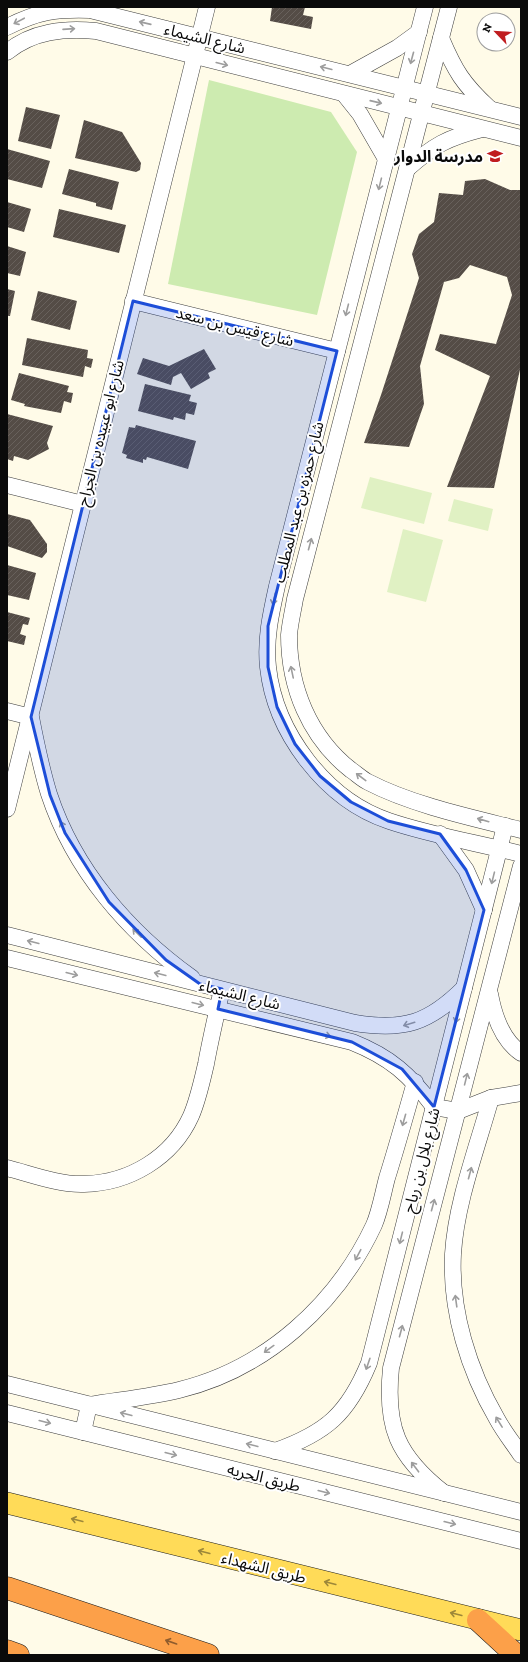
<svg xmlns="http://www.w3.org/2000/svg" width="528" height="1662" font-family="'Zilla Slab','Noto Sans Arabic',serif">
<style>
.grass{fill:#cdebb0}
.pitch{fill:#e0f1c3}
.building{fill:url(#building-hatch)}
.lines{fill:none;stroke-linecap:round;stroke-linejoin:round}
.minor-casing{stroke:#3d3d3d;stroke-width:17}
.major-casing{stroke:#1b1b1b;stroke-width:22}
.highway-casing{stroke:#1b1b1b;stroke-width:23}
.minor{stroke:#fff;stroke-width:16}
.major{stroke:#ffdb58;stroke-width:21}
.highway{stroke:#fca049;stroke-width:22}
.oneway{stroke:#9d9d9d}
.oneway2{stroke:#9d8739}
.oneway3{stroke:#8f5c2d}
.marked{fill:#1d4ed8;fill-opacity:0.2;stroke:#1d4ed8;stroke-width:3;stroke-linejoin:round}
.labels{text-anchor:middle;stroke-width:4;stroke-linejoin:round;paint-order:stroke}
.street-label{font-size:16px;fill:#0a0a0a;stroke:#fff}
.poi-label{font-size:16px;font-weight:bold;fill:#0a0a0a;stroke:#fff;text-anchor:end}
</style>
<defs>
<pattern id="building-hatch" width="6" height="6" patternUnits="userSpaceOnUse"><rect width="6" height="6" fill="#544c46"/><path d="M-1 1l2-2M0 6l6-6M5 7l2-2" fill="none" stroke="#68615c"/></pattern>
</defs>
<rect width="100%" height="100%" fill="#fffbe8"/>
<polygon class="grass" points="209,80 331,112 357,152 317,315 168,284"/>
<g class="pitch">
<polygon points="370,477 432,493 424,524 361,508"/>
<polygon points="454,499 493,509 488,531 448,521"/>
<polygon points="403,529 443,540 426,602 387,592"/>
</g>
<g class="building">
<polygon points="272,7 305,7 303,15 313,17 311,29 270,21"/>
<polygon points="26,107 60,115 51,149 18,141"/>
<polygon points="84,120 122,132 141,163 140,170 136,172 75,158"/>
<polygon points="7,149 50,161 42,188 7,179"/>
<polygon points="69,169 119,182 112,210 96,206 96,203 62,194"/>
<polygon points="485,179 510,190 521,190 521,365 494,488 447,487 490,376 435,350 440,334 496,344 512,295 507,277 470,265 459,278 444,282 420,366 424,404 409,447 364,443 381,395 419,278 412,254 419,234 434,222 439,193 463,195 465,181"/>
<polygon points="7,202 31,209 24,232 7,227"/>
<polygon points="59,209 126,225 119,253 53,237"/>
<polygon points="7,246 26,252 20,276 7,273"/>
<polygon points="7,289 15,291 10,316 7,316"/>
<polygon points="38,291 77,301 70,330 31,320"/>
<polygon points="27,338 88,350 87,358 93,359 91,368 85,366 83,377 22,365"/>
<polygon points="204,349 216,369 208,373 210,378 191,389 181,373 173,377 171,385 137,374 143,358 169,366"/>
<polygon points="19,373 69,386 67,392 73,393 71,403 64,401 61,413 24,406 25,404 11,400"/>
<polygon points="145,384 191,395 189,401 197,403 194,415 186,413 185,420 174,417 173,420 138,411"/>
<polygon points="7,414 53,426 47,443 49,449 28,460 14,456 13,461 7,459"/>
<polygon points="136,425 196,441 188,469 147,457 146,460 143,459 143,463 126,458 127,455 122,453 129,427 135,428"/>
<polygon points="7,514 30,520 47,544 47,552 42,558 7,546"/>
<polygon points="7,565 36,573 29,600 7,595"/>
<polygon points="7,612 30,618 28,625 23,624 20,634 26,636 24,645 7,641"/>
</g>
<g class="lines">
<defs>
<g id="minor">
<path d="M 425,7 L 277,586 C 271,613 265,639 268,667 C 275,733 326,800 389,821 C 430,835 478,843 521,854"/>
<path d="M 449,7 L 295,599 C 293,611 290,623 289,635 C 289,687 309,737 351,770 C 357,774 362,779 368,782 C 412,805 473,818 521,830"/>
<path d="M 7,27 C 39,11 55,9 90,10 L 521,117"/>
<path d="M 441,38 C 455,71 463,84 489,108"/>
<path d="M 7,52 C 33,31 64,28 96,31 L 521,138"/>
<polyline points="350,74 397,48 419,32"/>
<polyline points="344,94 360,114 386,159"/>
<path d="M 407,169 C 434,145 447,138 482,129"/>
<polyline points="133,301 337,351"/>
<polyline points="7,485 83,504"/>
<path d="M 7,711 L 31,717 C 36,743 41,768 49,794 C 74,870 128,932 192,978"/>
<polyline points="7,809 207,7"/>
<polyline points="440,834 466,870 484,910"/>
<path d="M 7,935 L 355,1023 C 404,1031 429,1023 464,988"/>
<path d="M 7,958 L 352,1042 C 390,1057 410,1075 434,1107 L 458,1111 L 491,1098 L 521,1093"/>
<path d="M 490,994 C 494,1016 502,1040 521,1053"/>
<path d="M 491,1098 C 477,1148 456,1203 453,1254 C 450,1311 469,1371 497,1419 C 504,1432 513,1443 521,1455"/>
<path d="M 7,1168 C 31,1174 59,1185 84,1184 C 129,1183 172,1158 191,1116 C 198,1100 202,1081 206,1064 C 210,1042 215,1020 220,998"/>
<polyline points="7,1384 521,1512"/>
<polyline points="7,1413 521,1541"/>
<path d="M 83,1432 L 89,1405 C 119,1400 150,1397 179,1390 C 266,1369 337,1304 374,1225 C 380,1211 383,1193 387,1178 C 397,1146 406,1114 415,1082"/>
<path d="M 275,1451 C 326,1433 348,1414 369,1363 L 505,826"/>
<path d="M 444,1493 C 397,1456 385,1427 391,1368 L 521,866"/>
</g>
<polyline id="major" points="7,1503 521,1630"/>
<g id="highway">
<polyline points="7,1588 208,1655"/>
<polyline points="478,1620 516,1655"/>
<polyline points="7,1651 18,1655"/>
</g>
</defs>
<use href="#minor" class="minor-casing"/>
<use href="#major" class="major-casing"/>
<use href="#highway" class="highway-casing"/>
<use href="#minor" class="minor"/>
<use href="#major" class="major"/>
<use href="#highway" class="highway"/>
</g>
<defs><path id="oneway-shaft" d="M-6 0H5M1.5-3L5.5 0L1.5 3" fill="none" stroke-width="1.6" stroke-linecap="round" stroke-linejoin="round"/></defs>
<g class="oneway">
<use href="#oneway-shaft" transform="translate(19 21) rotate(152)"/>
<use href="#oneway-shaft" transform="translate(145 23) rotate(-167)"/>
<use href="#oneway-shaft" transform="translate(69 29) rotate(-4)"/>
<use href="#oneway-shaft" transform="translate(412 58) rotate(105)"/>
<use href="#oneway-shaft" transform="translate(222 64) rotate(14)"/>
<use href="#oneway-shaft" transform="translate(326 68) rotate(-166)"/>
<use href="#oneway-shaft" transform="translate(376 102) rotate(13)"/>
<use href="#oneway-shaft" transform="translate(380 184) rotate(104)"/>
<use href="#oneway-shaft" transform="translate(347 310) rotate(104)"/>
<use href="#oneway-shaft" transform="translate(310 544) rotate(-75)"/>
<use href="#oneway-shaft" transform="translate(274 599) rotate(102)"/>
<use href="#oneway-shaft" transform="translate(292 672) rotate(-102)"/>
<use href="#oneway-shaft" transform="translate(361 777) rotate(-143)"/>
<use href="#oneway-shaft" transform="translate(483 820) rotate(-164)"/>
<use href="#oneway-shaft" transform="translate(63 827) rotate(-113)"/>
<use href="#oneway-shaft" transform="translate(493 878) rotate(104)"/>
<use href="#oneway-shaft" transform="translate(137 933) rotate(-135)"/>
<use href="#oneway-shaft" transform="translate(33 942) rotate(-166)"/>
<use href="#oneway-shaft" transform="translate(72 974) rotate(14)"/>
<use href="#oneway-shaft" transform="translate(160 974) rotate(-166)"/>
<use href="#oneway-shaft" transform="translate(198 1004) rotate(14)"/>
<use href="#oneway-shaft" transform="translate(457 1017) rotate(104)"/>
<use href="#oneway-shaft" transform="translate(409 1024) rotate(163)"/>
<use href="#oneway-shaft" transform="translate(325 1035) rotate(14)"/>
<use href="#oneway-shaft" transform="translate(466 1079) rotate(-76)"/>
<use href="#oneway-shaft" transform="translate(404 1120) rotate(106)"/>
<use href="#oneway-shaft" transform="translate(470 1173) rotate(-75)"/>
<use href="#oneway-shaft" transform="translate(433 1205) rotate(-75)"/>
<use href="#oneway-shaft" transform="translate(401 1238) rotate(104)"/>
<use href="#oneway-shaft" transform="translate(358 1255) rotate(118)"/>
<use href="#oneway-shaft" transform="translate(456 1301) rotate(-98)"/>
<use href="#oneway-shaft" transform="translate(401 1331) rotate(-75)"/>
<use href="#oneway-shaft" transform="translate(269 1349) rotate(144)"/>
<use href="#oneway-shaft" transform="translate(368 1364) rotate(109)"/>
<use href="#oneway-shaft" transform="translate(126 1414) rotate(-166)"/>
<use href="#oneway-shaft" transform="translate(45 1422) rotate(14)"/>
<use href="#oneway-shaft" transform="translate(499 1422) rotate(-122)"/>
<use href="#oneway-shaft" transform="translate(252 1445) rotate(-166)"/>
<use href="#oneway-shaft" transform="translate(171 1454) rotate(14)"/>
<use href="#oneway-shaft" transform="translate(415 1467) rotate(-127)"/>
<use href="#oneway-shaft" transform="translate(324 1492) rotate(14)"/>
<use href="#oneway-shaft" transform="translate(450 1523) rotate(14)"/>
</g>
<g class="oneway2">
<use href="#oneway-shaft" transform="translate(77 1520) rotate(-166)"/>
<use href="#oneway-shaft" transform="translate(204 1552) rotate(-166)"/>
<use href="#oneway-shaft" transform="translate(330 1583) rotate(-166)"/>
<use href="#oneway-shaft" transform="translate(456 1614) rotate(-166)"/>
</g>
<use class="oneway3" href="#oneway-shaft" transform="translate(171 1642) rotate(-161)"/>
<path class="marked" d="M 133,301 L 337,351 L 268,626 L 268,667 L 277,707 L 295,744 L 320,776 L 351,802 L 388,821 L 440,834 L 466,870 L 484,910 L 434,1107 L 402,1069 L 352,1042 L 218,1009 L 222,989 L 200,984 L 166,960 L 109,902 L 65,833 L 50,795 L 31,717 Z"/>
<defs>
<symbol id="school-bare" viewBox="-9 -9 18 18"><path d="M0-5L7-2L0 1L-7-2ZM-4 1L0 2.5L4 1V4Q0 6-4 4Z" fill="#c01d20" stroke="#fff" stroke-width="2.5" paint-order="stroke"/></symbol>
</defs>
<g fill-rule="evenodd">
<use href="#school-bare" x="484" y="145" width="22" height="22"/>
</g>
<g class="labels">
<g class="street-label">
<text transform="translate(205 38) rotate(14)" y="6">شارع الشيماء</text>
<text transform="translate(235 326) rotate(14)" y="6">شارع قيس بن سعد</text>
<text transform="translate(100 433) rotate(-76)" y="6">شارع ابو عبيده بن الجراح</text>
<text transform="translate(298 502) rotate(-76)" y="6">شارع حمزه بن عبد المطلب</text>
<text transform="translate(240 994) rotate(14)" y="6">شارع الشيماء</text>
<text transform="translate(421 1160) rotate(-76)" y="6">شارع بلال بن رباح</text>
<text transform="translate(264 1477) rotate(14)" y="6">طريق الحريه</text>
<text transform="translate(264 1567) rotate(14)" y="6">طريق الشهداء</text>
</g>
<g class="poi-label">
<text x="483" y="162">مدرسة الدوار</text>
</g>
</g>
<rect width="528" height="1662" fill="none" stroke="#0a0a0a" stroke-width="16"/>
<g transform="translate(496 32) rotate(295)"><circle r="19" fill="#ffffff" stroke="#9d9d9d"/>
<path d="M0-3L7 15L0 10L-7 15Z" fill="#c01d20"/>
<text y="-6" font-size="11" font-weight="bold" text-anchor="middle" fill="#0a0a0a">N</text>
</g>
</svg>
